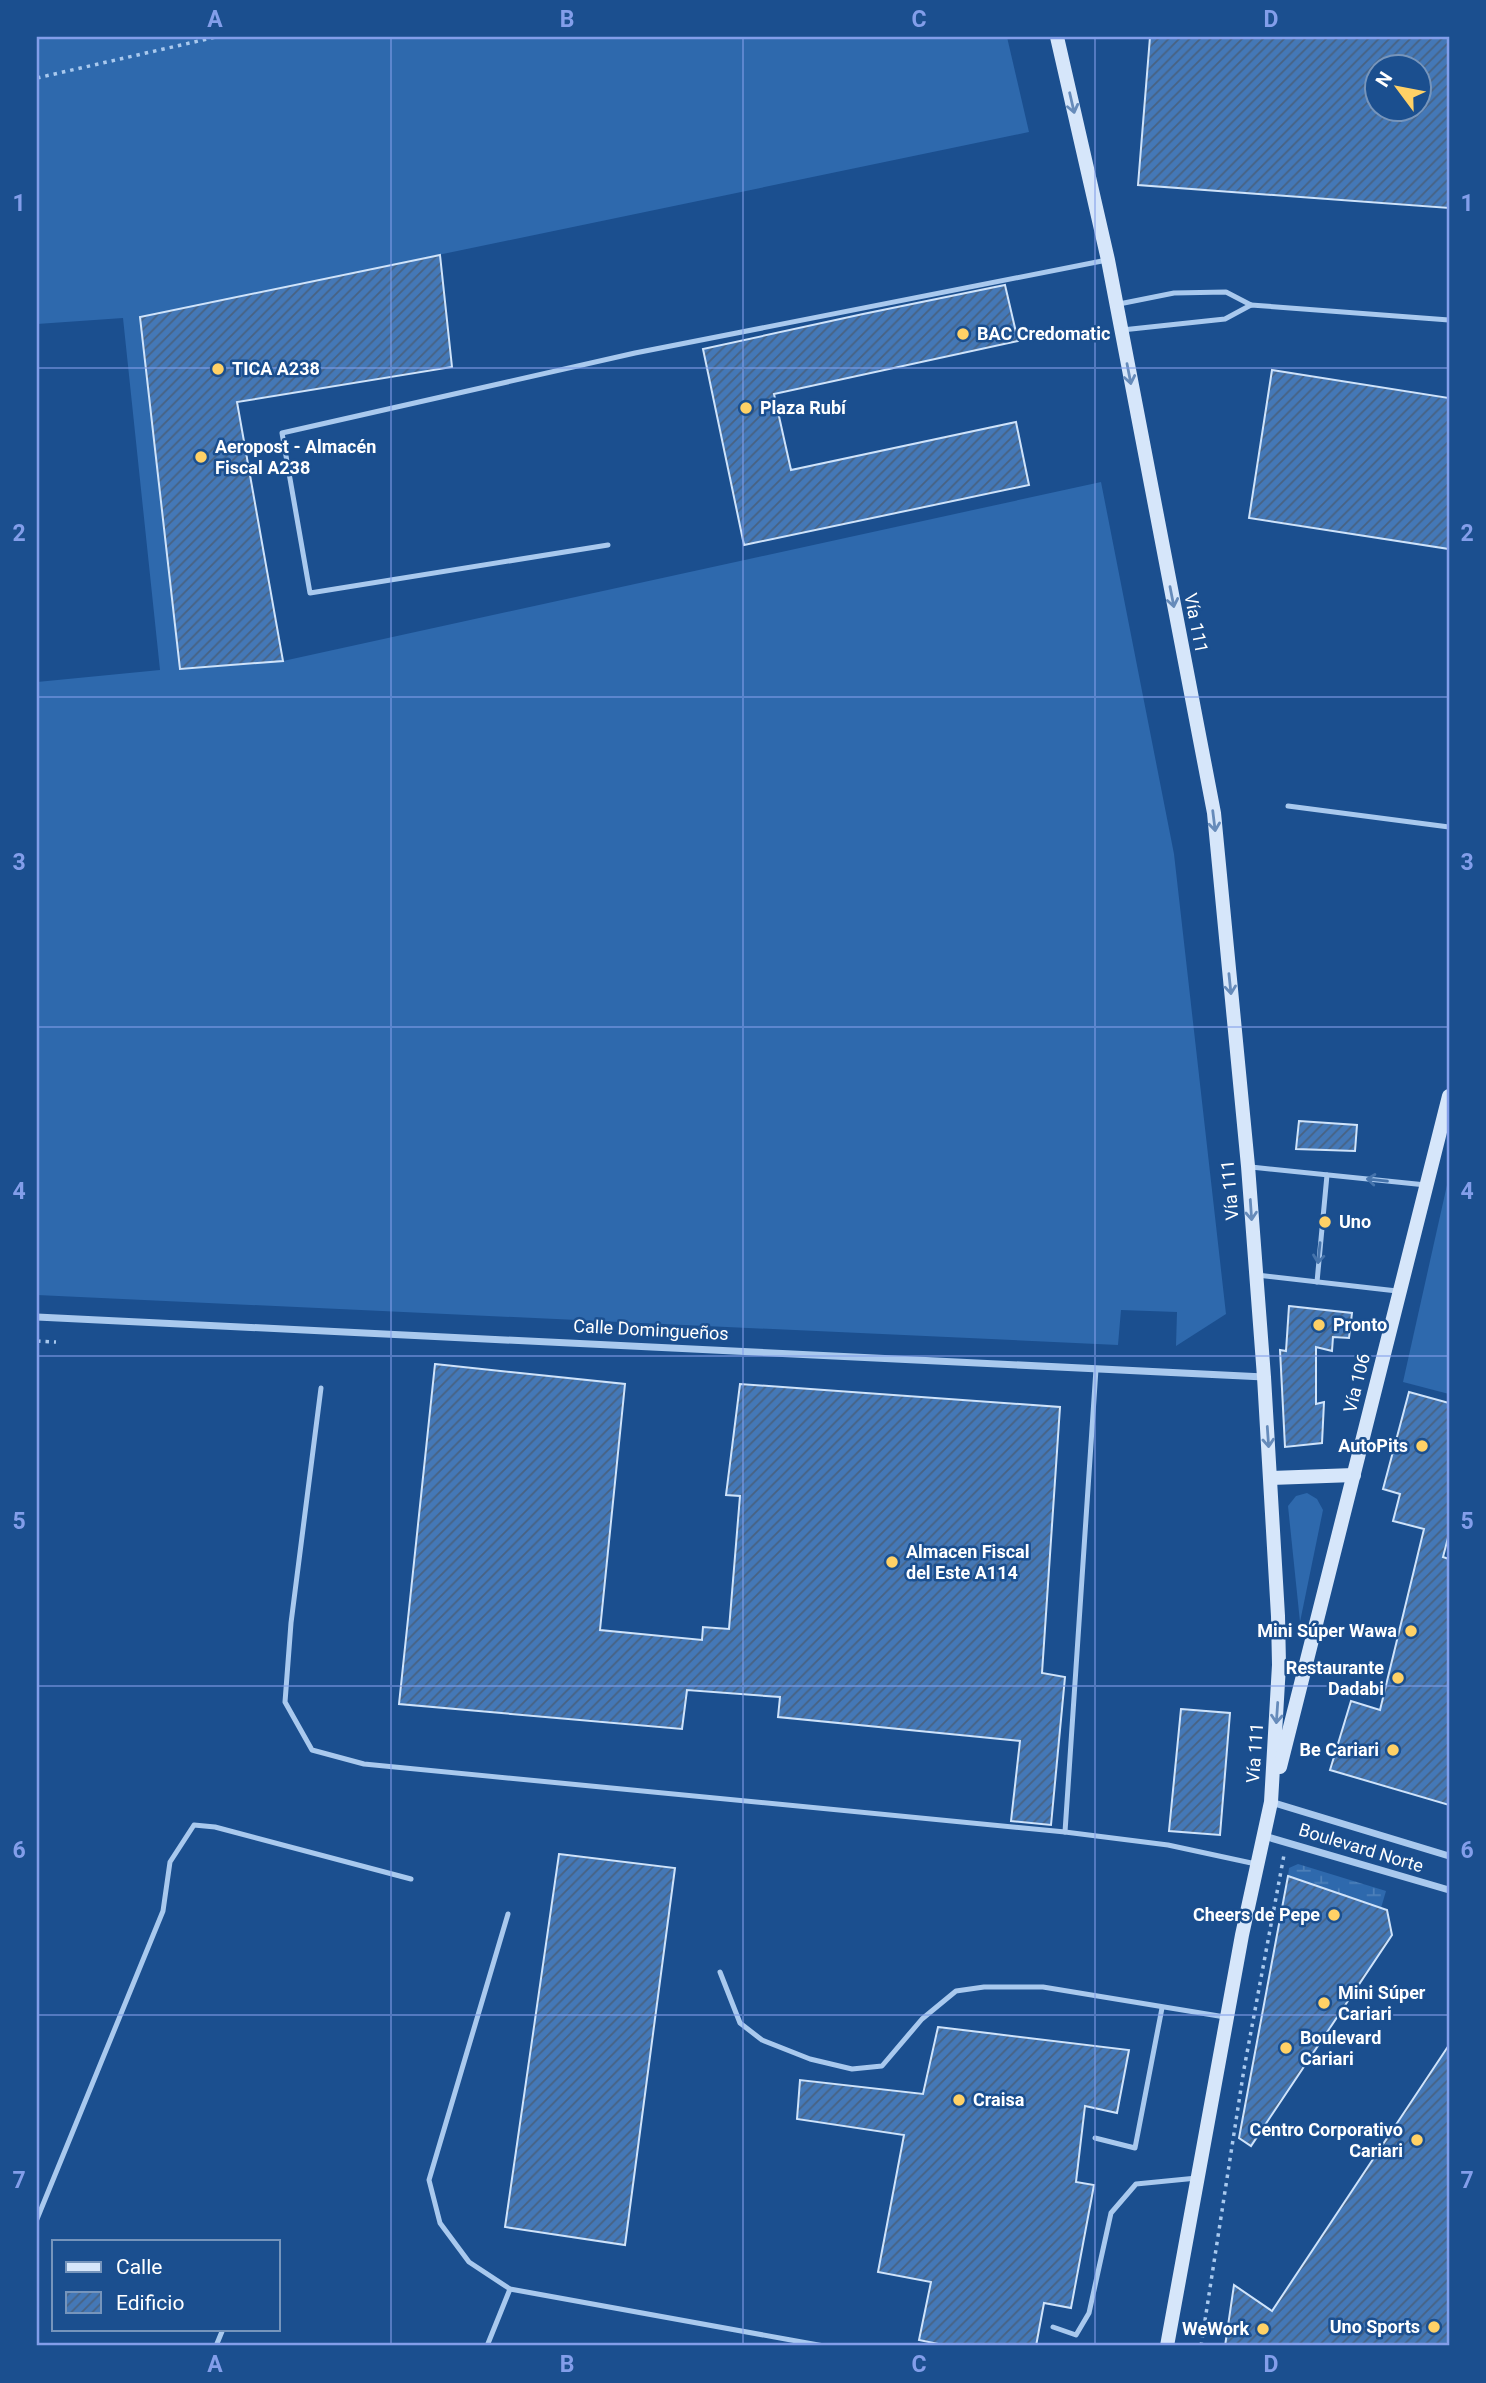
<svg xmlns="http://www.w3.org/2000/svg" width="1486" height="2383" font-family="Roboto,sans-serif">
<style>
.grass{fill:#2e69ad}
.wetland{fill:url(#wetland-marsh)}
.building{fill:url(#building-hatch);stroke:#cfe3fa;stroke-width:2;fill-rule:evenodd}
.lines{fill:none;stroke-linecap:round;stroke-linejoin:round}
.path{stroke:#a9c9ee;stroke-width:3.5;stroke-dasharray:3.5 5;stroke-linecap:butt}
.service{stroke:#a9c9ee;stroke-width:5}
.minor{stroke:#a9c9ee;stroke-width:7}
.secondary{stroke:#d6e6fa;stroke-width:14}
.oneway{stroke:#668bba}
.oneway2{stroke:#4674ac}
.grid{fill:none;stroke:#839eea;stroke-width:2;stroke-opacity:0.55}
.poi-dot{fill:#ffd166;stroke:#1b4f8f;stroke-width:2.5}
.labels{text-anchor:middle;stroke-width:5;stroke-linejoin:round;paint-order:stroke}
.poi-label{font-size:18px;font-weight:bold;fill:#fff;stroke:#1b4f8f;text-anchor:start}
.street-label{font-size:18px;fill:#fff;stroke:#1b4f8f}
.neatline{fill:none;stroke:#839eea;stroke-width:2.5}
.grid-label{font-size:23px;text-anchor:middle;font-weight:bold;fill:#839eea}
</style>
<defs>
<pattern id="wetland-marsh" width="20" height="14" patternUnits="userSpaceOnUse" patternTransform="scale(1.75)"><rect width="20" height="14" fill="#2e69ad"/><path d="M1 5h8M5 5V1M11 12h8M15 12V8" fill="none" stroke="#4d80b9"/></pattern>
<pattern id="building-hatch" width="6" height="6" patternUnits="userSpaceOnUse" patternTransform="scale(1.75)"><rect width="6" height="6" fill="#4478b7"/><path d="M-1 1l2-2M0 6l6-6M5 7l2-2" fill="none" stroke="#486282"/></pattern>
</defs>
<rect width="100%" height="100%" fill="#1b4f8f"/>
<g class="grass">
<polygon points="37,37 1007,37 1029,132 140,317 180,669 283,661 1101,482 1174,854 1226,1314 1176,1346 1177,1312 1121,1310 1118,1345 37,1295 37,682 160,670 123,318 37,324"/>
<polygon points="1449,1176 1449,1394 1403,1382"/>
<polygon points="1307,1493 1317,1499 1323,1510 1300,1622 1288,1506 1296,1496"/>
</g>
<polygon class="wetland" points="1298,1864 1386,1891 1381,1908 1288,1876 1289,1868"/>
<g class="building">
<path d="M 1150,37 L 1449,37 L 1449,208 L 1138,185 ZM 1377,66 L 1419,66 L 1419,108 L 1377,108 Z"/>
<polygon points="440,255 452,367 237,402 283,661 180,669 140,317"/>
<polygon points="1005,285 1018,341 774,394 791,470 1016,422 1029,485 744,545 703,349 863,314"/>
<polygon points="1272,370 1449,398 1449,549 1249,518"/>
<polygon points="1299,1121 1357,1125 1355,1151 1296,1149"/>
<polygon points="1289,1306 1352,1313 1349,1338 1333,1337 1332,1351 1316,1347 1316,1404 1324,1402 1322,1443 1285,1447 1280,1350 1286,1351"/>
<polygon points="435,1364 625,1384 600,1630 702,1640 703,1627 729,1629 740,1496 726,1495 740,1384 1060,1407 1042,1673 1065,1677 1051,1825 1011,1821 1020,1741 778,1717 780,1697 687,1690 682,1729 399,1704"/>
<polygon points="1409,1392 1449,1403 1449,1534 1443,1557 1449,1559 1449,1805 1330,1770 1351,1701 1380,1710 1424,1529 1393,1521 1400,1494 1383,1489"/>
<polygon points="1181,1709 1230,1713 1220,1835 1169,1831"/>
<polygon points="559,1854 675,1868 625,2245 505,2227"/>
<polygon points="1288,1876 1387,1910 1392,1935 1251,2146 1239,2138"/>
<polygon points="938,2027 1129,2050 1117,2113 1085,2106 1076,2182 1094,2185 1071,2308 1044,2303 1036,2346 948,2346 919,2340 931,2282 878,2272 904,2135 797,2119 800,2080 923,2094"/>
<polygon points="1449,2045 1449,2346 1225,2346 1234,2285 1272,2311"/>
</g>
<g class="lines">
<g class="path">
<polyline points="37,78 216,37"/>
<polyline points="37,1341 56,1342"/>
<polyline points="1201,2346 1244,2069 1284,1855"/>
</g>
<g class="service">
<polyline points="1119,304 1174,293 1226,292 1251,305"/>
<polyline points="1122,330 1225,319 1251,305 1449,320"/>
<polyline points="608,545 310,593 282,433 635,353 1107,260"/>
<polyline points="1288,806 1449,827"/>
<polyline points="1251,1167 1426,1185"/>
<polyline points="1257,1275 1397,1291"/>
<polyline points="1317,1282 1327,1175"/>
<polyline points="321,1388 291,1623 285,1702 312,1750 364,1764 1065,1832 1168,1845 1256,1864"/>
<polyline points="1065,1832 1096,1369"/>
<polyline points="508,1914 429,2180 440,2223 469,2262 510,2289 824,2346"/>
<polyline points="720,1972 740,2023 762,2040 810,2059 852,2069 882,2066 922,2019 956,1991 984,1987 1043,1987 1225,2017"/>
<polyline points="1095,2138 1135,2148 1162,2008"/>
<polyline points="37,2219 163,1911 170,1862 194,1825 215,1827 411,1879"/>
<polyline points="1053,2327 1076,2335 1089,2313 1111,2213 1136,2184 1197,2178"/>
<polyline points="216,2346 223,2329"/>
<polyline points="487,2346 510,2289"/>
</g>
<g class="minor">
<polyline points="37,1317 1264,1377"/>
<polyline points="1271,1802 1449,1856"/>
<polyline points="1264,1836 1449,1890"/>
</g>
<g class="secondary">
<polyline points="1057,37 1108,260 1214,813 1248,1166 1264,1377 1278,1616 1279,1665 1271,1802 1242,1935 1167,2346"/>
<polyline points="1271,1478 1354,1475"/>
<polyline points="1280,1767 1449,1096"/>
</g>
</g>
<defs><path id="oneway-shaft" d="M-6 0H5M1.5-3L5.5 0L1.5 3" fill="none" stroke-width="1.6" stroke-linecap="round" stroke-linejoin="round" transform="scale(1.75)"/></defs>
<g class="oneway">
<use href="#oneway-shaft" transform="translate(1072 103) rotate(77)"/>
<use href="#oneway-shaft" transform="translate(1129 374) rotate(79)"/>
<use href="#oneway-shaft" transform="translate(1172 597) rotate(79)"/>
<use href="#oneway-shaft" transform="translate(1214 821) rotate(83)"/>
<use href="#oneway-shaft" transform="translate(1230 984) rotate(84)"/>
<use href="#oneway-shaft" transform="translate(1251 1210) rotate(86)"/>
<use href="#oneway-shaft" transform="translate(1268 1437) rotate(86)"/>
<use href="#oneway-shaft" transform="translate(1277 1713) rotate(94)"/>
</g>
<g class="oneway2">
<use href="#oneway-shaft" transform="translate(1377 1180) rotate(-174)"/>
<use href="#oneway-shaft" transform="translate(1319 1253) rotate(96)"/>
</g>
<path class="grid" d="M 391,37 L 391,2346M 743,37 L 743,2346M 1095,37 L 1095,2346M 37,368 L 1449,368M 37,697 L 1449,697M 37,1027 L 1449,1027M 37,1356 L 1449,1356M 37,1686 L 1449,1686M 37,2015 L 1449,2015"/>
<g class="poi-dot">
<circle cx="963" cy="334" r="7"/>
<circle cx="218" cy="369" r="7"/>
<circle cx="746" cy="408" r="7"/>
<circle cx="201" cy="457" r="7"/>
<circle cx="1325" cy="1222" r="7"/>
<circle cx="1319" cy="1325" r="7"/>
<circle cx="1422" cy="1446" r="7"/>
<circle cx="892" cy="1562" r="7"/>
<circle cx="1411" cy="1631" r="7"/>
<circle cx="1398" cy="1678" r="7"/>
<circle cx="1393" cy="1750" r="7"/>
<circle cx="1334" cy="1915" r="7"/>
<circle cx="1324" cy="2003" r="7"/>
<circle cx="1286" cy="2048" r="7"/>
<circle cx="959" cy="2100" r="7"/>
<circle cx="1417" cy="2140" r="7"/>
<circle cx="1434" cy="2327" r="7"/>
<circle cx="1263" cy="2329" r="7"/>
</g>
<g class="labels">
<g class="poi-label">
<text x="977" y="340">BAC Credomatic</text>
<text x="232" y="375">TICA A238</text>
<text x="760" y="414">Plaza Rubí</text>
<text x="215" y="453">Aeropost - Almacén<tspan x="215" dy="21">Fiscal A238</tspan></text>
<text x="1339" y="1228">Uno</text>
<text x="1333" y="1331">Pronto</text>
<text x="1408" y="1452" text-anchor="end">AutoPits</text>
<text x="906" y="1558">Almacen Fiscal<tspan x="906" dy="21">del Este A114</tspan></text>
<text x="1397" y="1637" text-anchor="end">Mini Súper Wawa</text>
<text x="1384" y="1674" text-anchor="end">Restaurante<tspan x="1384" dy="21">Dadabi</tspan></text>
<text x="1379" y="1756" text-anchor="end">Be Cariari</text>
<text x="1320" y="1921" text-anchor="end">Cheers de Pepe</text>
<text x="1338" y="1999">Mini Súper<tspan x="1338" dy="21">Cariari</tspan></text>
<text x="1300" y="2044">Boulevard<tspan x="1300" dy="21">Cariari</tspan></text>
<text x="973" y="2106">Craisa</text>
<text x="1403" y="2136" text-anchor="end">Centro Corporativo<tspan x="1403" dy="21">Cariari</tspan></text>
<text x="1420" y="2333" text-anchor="end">Uno Sports</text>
<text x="1249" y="2335" text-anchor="end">WeWork</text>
</g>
<g class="street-label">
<text transform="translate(1196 623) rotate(79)" y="6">Vía 111</text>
<text transform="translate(1230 1190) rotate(-95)" y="6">Vía 111</text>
<text transform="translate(651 1330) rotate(3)" y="6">Calle Domingueños</text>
<text transform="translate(1357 1383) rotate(-76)" y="6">Vía 106</text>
<text transform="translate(1255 1753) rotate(-86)" y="6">Vía 111</text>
<text transform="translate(1361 1848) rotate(17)" y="6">Boulevard Norte</text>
</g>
</g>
<rect width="1486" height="2383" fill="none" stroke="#1b4f8f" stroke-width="77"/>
<rect x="52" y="2240" width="228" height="91" fill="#1b4f8f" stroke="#7695bc" stroke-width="2"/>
<rect x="66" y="2262" width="35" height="10" fill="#d6e6fa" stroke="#7695bc" stroke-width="2"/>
<text x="116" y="2274" font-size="21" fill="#ffffff">Calle</text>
<rect x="66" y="2292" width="35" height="21" fill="url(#building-hatch)" stroke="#7695bc" stroke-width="2"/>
<text x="116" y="2310" font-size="21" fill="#ffffff">Edificio</text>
<g transform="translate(1398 88) rotate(302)"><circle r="33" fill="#1b4f8f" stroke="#7695bc" stroke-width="2"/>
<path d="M0-5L12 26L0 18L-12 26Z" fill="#ffd166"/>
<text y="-10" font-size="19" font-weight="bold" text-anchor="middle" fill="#ffffff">N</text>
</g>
<rect x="38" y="38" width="1410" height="2306" class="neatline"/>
<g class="grid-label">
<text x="215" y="27">A</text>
<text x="567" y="27">B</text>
<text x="919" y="27">C</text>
<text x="1271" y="27">D</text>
<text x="19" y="211">1</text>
<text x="1467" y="211">1</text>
<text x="19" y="541">2</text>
<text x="1467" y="541">2</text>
<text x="19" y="870">3</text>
<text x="1467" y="870">3</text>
<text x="19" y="1199">4</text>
<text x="1467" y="1199">4</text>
<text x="19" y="1529">5</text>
<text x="1467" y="1529">5</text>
<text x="19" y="1858">6</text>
<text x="1467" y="1858">6</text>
<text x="19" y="2188">7</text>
<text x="1467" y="2188">7</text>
<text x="215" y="2372">A</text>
<text x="567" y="2372">B</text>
<text x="919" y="2372">C</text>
<text x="1271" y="2372">D</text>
</g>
</svg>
